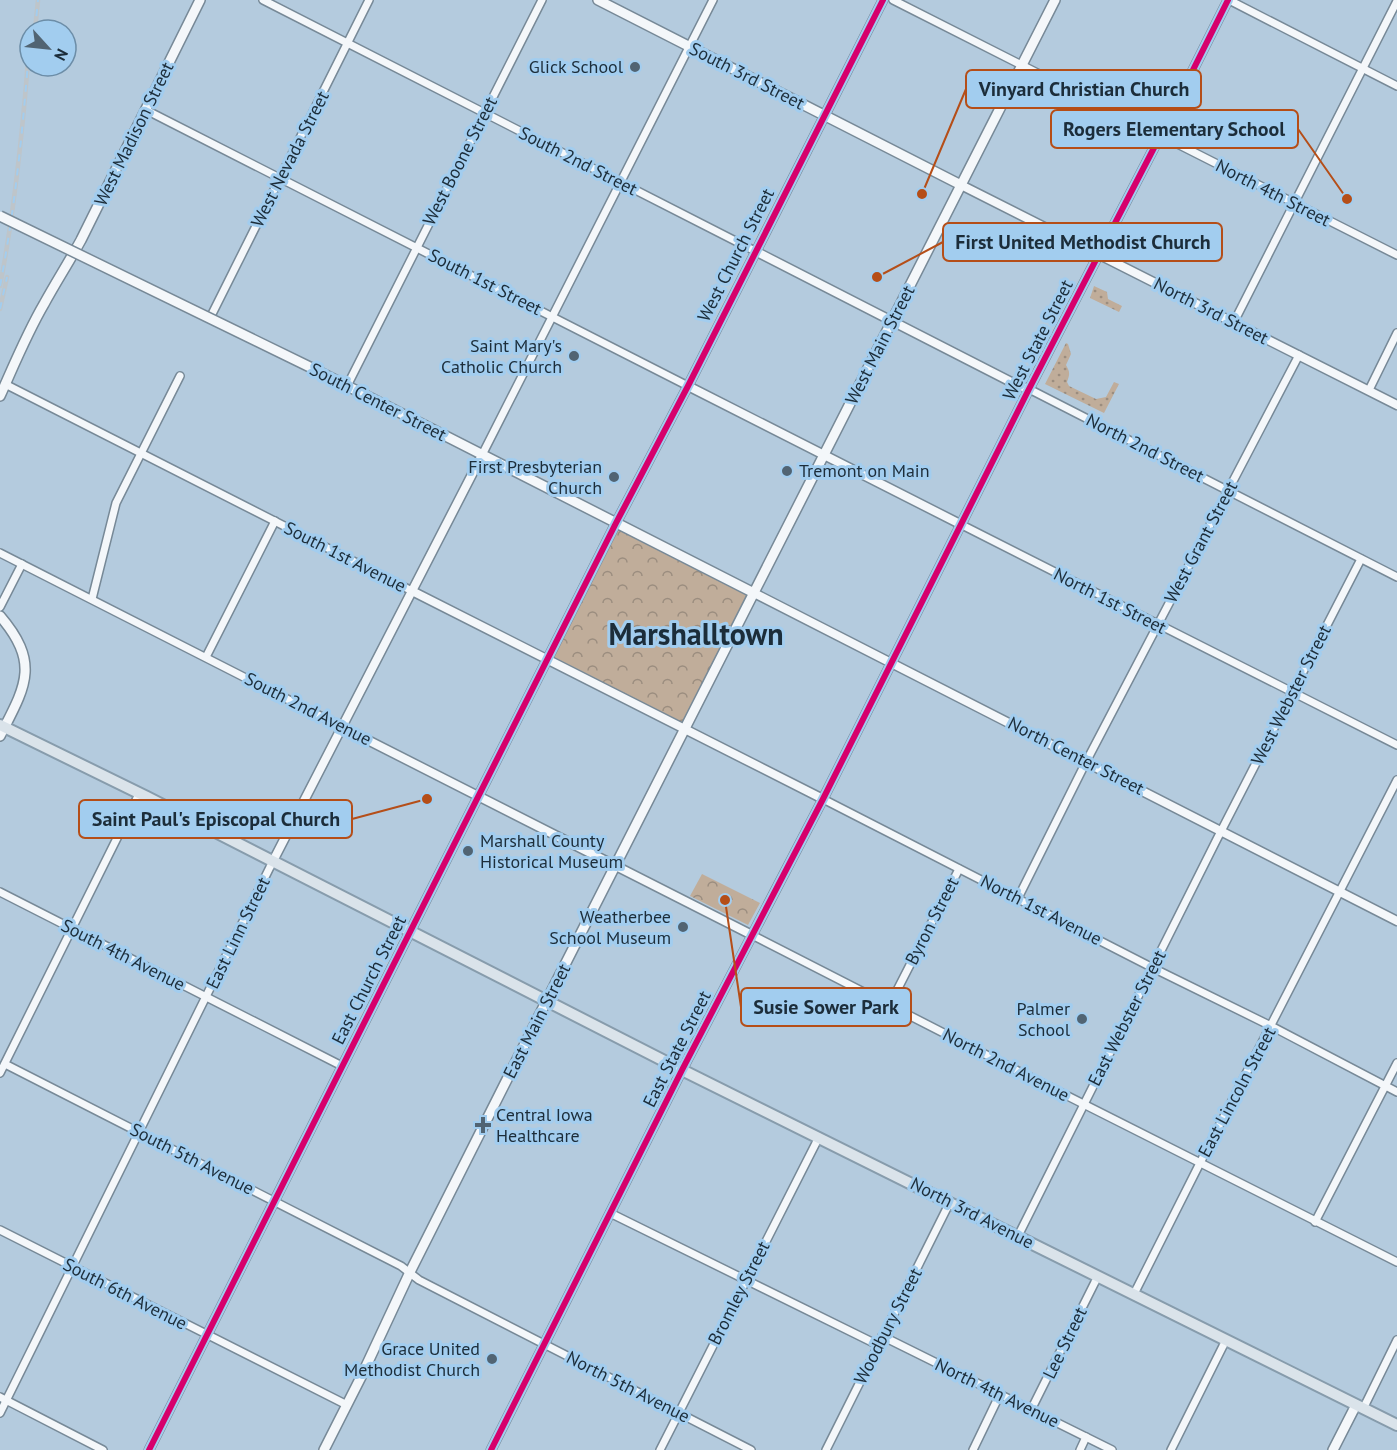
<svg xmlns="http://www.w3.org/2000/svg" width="1397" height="1450" font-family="'PT Sans',sans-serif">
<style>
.grass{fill:url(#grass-dots)}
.park{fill:url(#park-crowns)}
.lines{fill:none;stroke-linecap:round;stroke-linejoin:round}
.minor-casing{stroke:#778997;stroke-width:10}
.tertiary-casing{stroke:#778997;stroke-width:11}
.secondary-casing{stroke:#778997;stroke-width:12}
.primary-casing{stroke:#879cac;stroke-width:14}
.minor{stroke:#f4f7fa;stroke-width:7}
.tertiary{stroke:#f4f7fa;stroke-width:8}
.secondary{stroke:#f4f7fa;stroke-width:9}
.primary{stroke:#dae3ea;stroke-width:10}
.rail-casing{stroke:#bec5ca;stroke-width:4.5}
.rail{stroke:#a2cdef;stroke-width:2;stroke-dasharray:7;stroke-linecap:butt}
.secondary-bridge-casing{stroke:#778997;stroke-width:12;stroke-linecap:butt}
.secondary-bridge{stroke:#f4f7fa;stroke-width:9}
.cycleway-casing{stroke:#a2cdef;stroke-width:10}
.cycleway{stroke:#d6006c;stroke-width:6}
.poi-dot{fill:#516473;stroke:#a2cdef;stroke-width:2}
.labels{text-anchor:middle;stroke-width:6;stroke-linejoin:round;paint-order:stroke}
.poi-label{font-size:18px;fill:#1c2d3a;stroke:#a2cdef;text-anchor:end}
.street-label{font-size:18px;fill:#1c2d3a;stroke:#a2cdef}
.town-label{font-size:30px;font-weight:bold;fill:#1c2d3a;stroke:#a2cdef}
.leader{fill:none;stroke:#b54e18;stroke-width:2}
.callout-dot{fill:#b54e18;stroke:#a2cdef;stroke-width:2}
.callout{fill:#a2cdef;stroke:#b54e18;stroke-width:2}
.callout-label{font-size:20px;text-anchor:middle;font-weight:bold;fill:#1c2d3a}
</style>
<defs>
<pattern id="grass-dots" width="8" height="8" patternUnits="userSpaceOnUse" patternTransform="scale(1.5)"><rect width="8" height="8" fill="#c0ad9a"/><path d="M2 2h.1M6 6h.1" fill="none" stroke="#9b8d7f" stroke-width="1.8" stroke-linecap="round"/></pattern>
<pattern id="park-crowns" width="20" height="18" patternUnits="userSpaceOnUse" patternTransform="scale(1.5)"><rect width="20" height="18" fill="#c0ad9a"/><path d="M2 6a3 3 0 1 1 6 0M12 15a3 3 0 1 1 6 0" fill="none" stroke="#9b8d7f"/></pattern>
</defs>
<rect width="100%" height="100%" fill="#b4cbde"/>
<g class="grass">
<polygon points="1094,286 1107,292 1108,299 1122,306 1119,312 1090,298"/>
<path d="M 1066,343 L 1068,344 L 1071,354 L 1066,365 C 1070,372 1070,374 1067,382 L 1069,386 L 1096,399 L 1106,397 L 1114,382 L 1119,384 L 1104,413 L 1045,384 Z"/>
</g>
<g class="park">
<polygon points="616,523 754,593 685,729 547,659"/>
<polygon points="702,874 760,903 748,925 690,896"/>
</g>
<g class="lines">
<defs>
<g id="minor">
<polyline points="263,0 755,251"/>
<polyline points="893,0 1397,255"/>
<polyline points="1229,0 1397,86"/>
<polyline points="146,110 688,386"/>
<polyline points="210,318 369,0"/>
<polyline points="1234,322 1397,1"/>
<polyline points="5,384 412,591"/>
<polyline points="347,386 542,0"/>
<polyline points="1029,389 1397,577"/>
<polyline points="1369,390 1397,333"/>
<polyline points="482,455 713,0"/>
<polyline points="962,525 1397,745"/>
<polyline points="0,553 342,727"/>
<polyline points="92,599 116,503 180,376"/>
<polyline points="0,607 22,564"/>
<polyline points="206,657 275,521"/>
<polyline points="823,799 1153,968 1271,1026 1397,1092"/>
<polyline points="0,892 342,1066"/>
<polyline points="1018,898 1086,762 1299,355"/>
<polyline points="752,935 1016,1070 1397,1262"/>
<polyline points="889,1006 959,869"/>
<polyline points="5,1064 401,1266 419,1280 751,1450"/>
<polyline points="0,1073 139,794"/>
<polyline points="610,1213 878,1345"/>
<polyline points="1315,1222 1397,1063"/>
<polyline points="0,1230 347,1405"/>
<polyline points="1018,1236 1217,839 1361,559"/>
<polyline points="1134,1294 1200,1163 1397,780"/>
<polyline points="882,1336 1112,1450"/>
<polyline points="0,1397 103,1450"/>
<polyline points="1363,1409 1397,1340"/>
<polyline points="1031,1410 1098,1276"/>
<polyline points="0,1413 273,861"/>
<polyline points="660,1450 819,1137"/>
<polyline points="826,1450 950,1202"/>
<polyline points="973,1450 1000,1394"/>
<polyline points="1080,1450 1086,1437"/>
<polyline points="1171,1450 1226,1340"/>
</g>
<g id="tertiary">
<polyline points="961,185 1397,405"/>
<polyline points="755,251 1019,386 1029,389"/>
<polyline points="688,386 962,525"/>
<polyline points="412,591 823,799"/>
<polyline points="754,593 1397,921"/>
<polyline points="342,727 752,935"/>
<polyline points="273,861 482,455"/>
<polyline points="149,1450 616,523 688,386 883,0"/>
<polyline points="491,1450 682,1070 823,799 1029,389 1156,144 1228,0"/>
</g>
<g id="secondary">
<polyline points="598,0 961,185"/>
<polyline points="318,371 754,593"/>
<path d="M 0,396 C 14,365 27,333 44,304 C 56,282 69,262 81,240 L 200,0"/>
<path d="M 0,616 C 41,664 25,687 0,736"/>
<polyline points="324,1450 361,1377 410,1272 547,1000 1055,0"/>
<polyline points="1333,1450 1356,1405"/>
</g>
<polyline id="primary" points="0,725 147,797 682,1070 1397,1425"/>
</defs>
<use href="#minor" class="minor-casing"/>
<use href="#tertiary" class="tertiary-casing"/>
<use href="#secondary" class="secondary-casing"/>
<use href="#primary" class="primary-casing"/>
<use href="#minor" class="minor"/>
<use href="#tertiary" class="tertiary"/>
<use href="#secondary" class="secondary"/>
<use href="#primary" class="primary"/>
<defs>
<g id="rail">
<polyline points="35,30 38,0"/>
<path d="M 0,286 C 16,203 24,119 30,34"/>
<polyline points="0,309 7,277"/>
</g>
</defs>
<use href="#rail" class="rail-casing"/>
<use href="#rail" class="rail"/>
<defs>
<polyline id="secondary-bridge" points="0,216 318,371"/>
</defs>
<use href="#secondary-bridge" class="secondary-bridge-casing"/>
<use href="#secondary-bridge" class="secondary-bridge"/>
<defs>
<g id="cycleway">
<polyline points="149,1450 616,523 688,386 883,0"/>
<polyline points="491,1450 682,1070 823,799 1029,389 1156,144 1228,0"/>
</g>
</defs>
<use href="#cycleway" class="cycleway-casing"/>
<use href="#cycleway" class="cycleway"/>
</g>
<g class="poi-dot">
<circle cx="635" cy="67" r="6"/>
<circle cx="574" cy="356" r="6"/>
<circle cx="787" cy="471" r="6"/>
<circle cx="614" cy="477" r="6"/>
<circle cx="468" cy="851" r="6"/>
<circle cx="683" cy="927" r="6"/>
<circle cx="1082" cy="1019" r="6"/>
<path d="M480 1116h6v6h6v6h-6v6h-6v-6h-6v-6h6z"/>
<circle cx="492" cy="1359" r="6"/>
</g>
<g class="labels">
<g class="poi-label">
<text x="623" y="73">Glick School</text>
<text x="562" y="352">Saint Mary's<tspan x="562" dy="21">Catholic Church</tspan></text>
<text x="602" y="473">First Presbyterian<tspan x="602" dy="21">Church</tspan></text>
<text x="799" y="477" text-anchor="start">Tremont on Main</text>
<text x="480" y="847" text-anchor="start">Marshall County<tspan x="480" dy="21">Historical Museum</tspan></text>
<text x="671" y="923">Weatherbee<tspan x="671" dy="21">School Museum</tspan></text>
<text x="1070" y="1015">Palmer<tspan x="1070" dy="21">School</tspan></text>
<text x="496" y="1121" text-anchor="start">Central Iowa<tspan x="496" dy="21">Healthcare</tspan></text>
<text x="480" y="1355">Grace United<tspan x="480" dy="21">Methodist Church</tspan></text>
</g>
<g class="street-label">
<text transform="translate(747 76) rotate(27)" y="6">South 3rd Street</text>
<text transform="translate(134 134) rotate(-64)" y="6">West Madison Street</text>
<text transform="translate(290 159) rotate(-63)" y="6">West Nevada Street</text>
<text transform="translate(460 161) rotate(-63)" y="6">West Boone Street</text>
<text transform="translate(578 161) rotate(27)" y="6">South 2nd Street</text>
<text transform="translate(1273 193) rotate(27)" y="6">North 4th Street</text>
<text transform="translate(736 255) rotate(-63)" y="6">West Church Street</text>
<text transform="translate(485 282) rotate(27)" y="6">South 1st Street</text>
<text transform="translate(1211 311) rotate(27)" y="6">North 3rd Street</text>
<text transform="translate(1038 340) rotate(-63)" y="6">West State Street</text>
<text transform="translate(880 345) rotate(-63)" y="6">West Main Street</text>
<text transform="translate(378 402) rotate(27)" y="6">South Center Street</text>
<text transform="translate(1145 448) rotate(27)" y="6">North 2nd Street</text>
<text transform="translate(1201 542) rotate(-62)" y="6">West Grant Street</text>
<text transform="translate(345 557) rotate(27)" y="6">South 1st Avenue</text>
<text transform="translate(1110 601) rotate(27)" y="6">North 1st Street</text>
<text transform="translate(1291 695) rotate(-63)" y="6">West Webster Street</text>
<text transform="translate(308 709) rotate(27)" y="6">South 2nd Avenue</text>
<text transform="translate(1076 756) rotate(27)" y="6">North Center Street</text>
<text transform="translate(1041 910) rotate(27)" y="6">North 1st Avenue</text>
<text transform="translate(932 921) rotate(-63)" y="6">Byron Street</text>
<text transform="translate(238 933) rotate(-64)" y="6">East Linn Street</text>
<text transform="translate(123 955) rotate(27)" y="6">South 4th Avenue</text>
<text transform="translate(369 980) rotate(-63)" y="6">East Church Street</text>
<text transform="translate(1127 1018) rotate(-63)" y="6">East Webster Street</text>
<text transform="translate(537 1021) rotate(-63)" y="6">East Main Street</text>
<text transform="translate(677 1049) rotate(-63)" y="6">East State Street</text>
<text transform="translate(1006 1065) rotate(27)" y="6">North 2nd Avenue</text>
<text transform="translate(1237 1092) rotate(-62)" y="6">East Lincoln Street</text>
<text transform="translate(192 1159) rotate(27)" y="6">South 5th Avenue</text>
<text transform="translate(972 1213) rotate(27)" y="6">North 3rd Avenue</text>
<text transform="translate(739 1293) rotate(-63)" y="6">Bromley Street</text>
<text transform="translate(125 1294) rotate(27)" y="6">South 6th Avenue</text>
<text transform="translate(888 1326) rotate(-63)" y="6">Woodbury Street</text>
<text transform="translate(1065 1343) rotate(-64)" y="6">Lee Street</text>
<text transform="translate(628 1387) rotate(27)" y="6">North 5th Avenue</text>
<text transform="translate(997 1393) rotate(26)" y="6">North 4th Avenue</text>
</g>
<g class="town-label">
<text x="696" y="645">Marshalltown</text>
</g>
</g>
<path class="leader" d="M922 194L966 89M1347 199L1298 129M877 277L943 242M427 799L352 819M725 900L741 1007"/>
<g class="callout-dot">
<circle cx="922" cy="194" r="6"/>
<circle cx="1347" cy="199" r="6"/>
<circle cx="877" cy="277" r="6"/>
<circle cx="427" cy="799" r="6"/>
<circle cx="725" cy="900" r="6"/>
</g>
<g class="callout">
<rect x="966" y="70" width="235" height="38" rx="6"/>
<rect x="1051" y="110" width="247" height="38" rx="6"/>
<rect x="943" y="223" width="279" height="38" rx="6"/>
<rect x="79" y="800" width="273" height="38" rx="6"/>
<rect x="741" y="988" width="170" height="38" rx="6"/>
</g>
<g class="callout-label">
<text x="1084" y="96">Vinyard Christian Church</text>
<text x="1174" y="136">Rogers Elementary School</text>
<text x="1083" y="249">First United Methodist Church</text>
<text x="216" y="826">Saint Paul's Episcopal Church</text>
<text x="826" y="1014">Susie Sower Park</text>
</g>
<g transform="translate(48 48) rotate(117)"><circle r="28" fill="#a2cdef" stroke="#6c8da7" stroke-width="1.5"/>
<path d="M0-4.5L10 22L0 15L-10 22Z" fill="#516473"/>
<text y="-9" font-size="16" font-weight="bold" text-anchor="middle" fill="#1c2d3a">N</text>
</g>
</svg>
